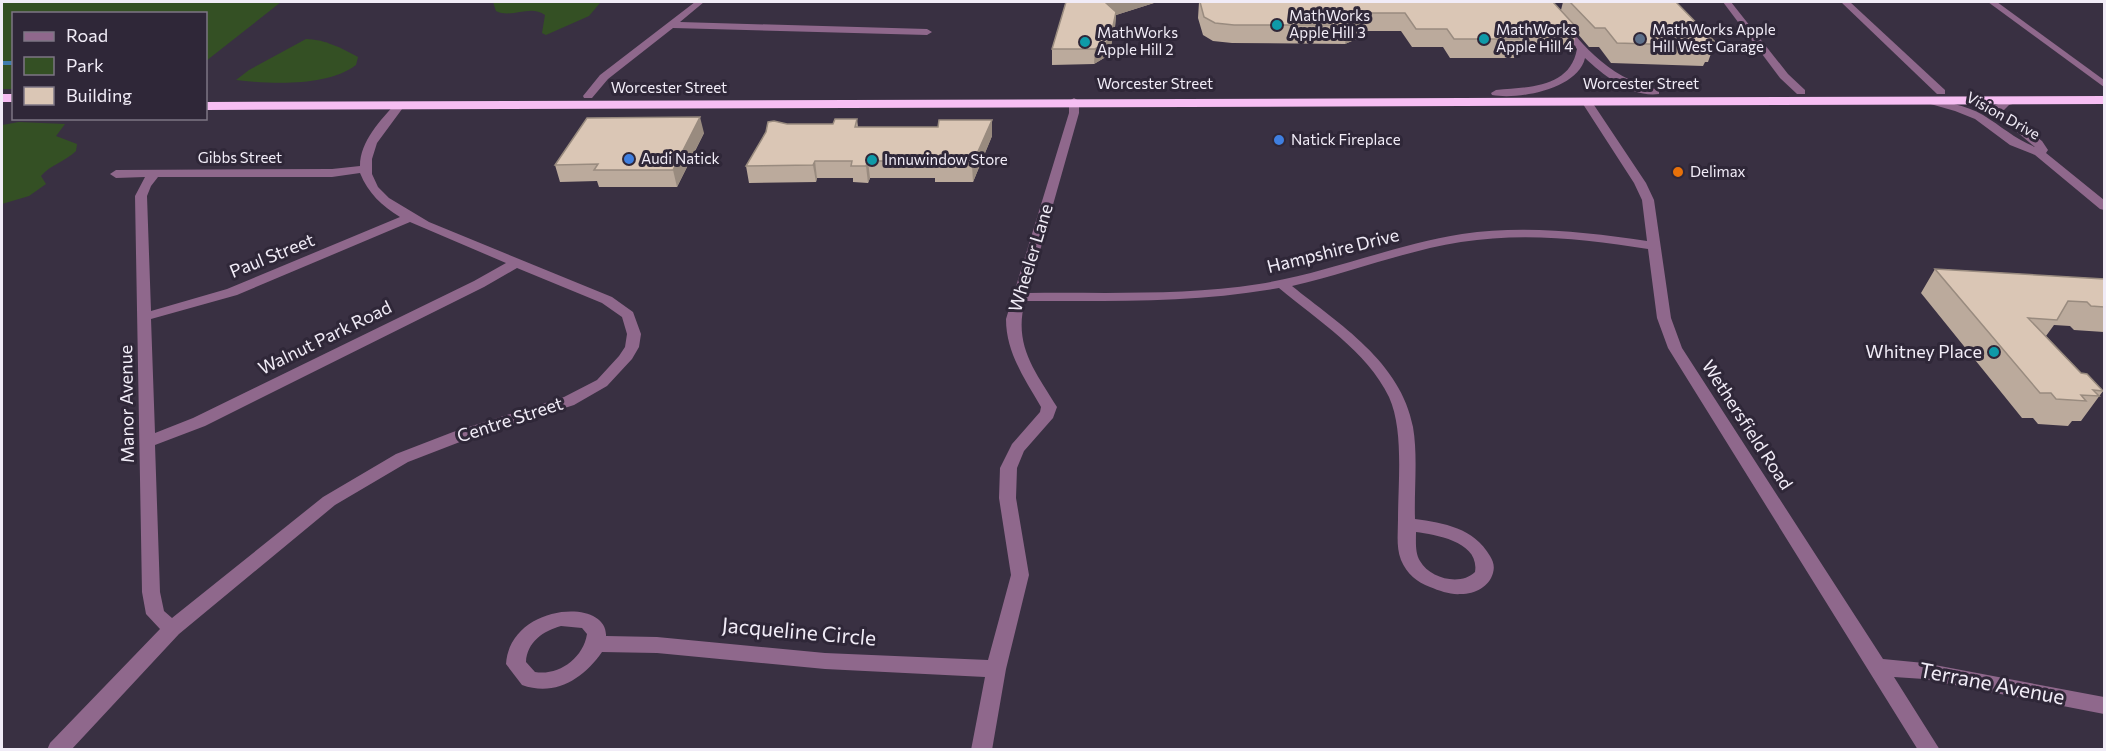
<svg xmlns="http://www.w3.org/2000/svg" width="2106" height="751" font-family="Commissioner,sans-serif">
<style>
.green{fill:#345024}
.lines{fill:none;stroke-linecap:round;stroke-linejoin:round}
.stream{stroke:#3f7cad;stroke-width:4}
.minor{fill:#8f688c;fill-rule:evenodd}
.highway{fill:#f7bef3;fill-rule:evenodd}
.wall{fill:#bbaa9c}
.shaded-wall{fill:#998b7f}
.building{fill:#dac6b5;stroke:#998b7f;stroke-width:1.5}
.culture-dot{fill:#0f9aa8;stroke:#2f2738;stroke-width:2}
.service-dot{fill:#5c6f8a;stroke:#2f2738;stroke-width:2}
.shop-dot{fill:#3f7fe0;stroke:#2f2738;stroke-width:2}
.food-dot{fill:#e8710a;stroke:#2f2738;stroke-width:2}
.labels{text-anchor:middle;stroke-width:6;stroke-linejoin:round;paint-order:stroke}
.far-poi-label{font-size:15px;fill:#f1ecf7;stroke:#2f2738;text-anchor:start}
.far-street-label{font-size:15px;fill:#f1ecf7;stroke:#2f2738}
.street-label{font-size:18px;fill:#f1ecf7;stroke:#2f2738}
.poi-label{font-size:18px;fill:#f1ecf7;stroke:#2f2738;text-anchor:end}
.near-street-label{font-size:21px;fill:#f1ecf7;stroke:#2f2738}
</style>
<rect width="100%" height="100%" fill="#393042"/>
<g class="green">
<polygon points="2,2 281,2 206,61 206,14 14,14 13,89 2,89"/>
<path d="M 493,2 L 596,2 L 600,3 L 589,16 L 546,35 L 542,33 L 545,15 C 530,4 512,19 496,11 Z"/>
<path d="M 306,39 C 323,39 342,48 358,57 L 356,65 C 327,87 271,84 236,80 L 249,70 Z"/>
<path d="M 19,122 L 65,124 L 56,136 L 77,144 L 76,151 C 66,161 50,165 41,176 L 46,184 L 29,196 L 2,204 L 2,125 Z"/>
</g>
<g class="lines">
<polyline class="stream" points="2,63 14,63"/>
<g class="minor">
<polygon points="695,2 704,2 680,22 927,29 932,32 927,35 673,28 608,79 592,98 584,98 583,96 600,75"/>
<path d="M 1537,2 L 1545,2 C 1583,42 1602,76 1659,90 L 1659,94 C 1632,98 1603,75 1585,58 C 1578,89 1519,100 1492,95 L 1491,93 L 1496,90 C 1529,87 1570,88 1577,49 Z"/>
<polygon points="1723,2 1731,2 1788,74 1805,90 1805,94 1797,94 1780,78"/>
<polygon points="1841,2 1850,2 1945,90 1945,94 1937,94"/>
<polygon points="1988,2 1997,2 2104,80 2104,87"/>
<path d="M 2016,97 L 2020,98 L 2020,102 L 2009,105 L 2003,111 L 2042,141 L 2048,150 L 2046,153 L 2104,200 L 2104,210 L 2100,209 L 2035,155 L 2010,145 L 1975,119 L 1955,111 L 1920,101 L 1925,98 C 1945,102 1966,105 1983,115 C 2001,126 2015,139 2035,147 L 1993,112 L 1993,106 Z"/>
<path d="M 1074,98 L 1079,101 L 1079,113 L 1028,293 C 1105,292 1183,296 1259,284 C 1328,273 1393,245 1462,234 C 1523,225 1586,232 1647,241 L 1642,200 L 1634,183 L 1581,101 L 1590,99 L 1646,183 L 1654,200 L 1671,318 L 1682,348 L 1883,659 L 1924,663 L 2104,697 L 2104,714 L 1924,679 L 1894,677 L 1940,750 L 1918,750 L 1668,348 L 1657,318 L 1648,249 C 1587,239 1523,232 1461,242 C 1404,251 1349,273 1292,286 C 1339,324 1401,362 1413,427 C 1418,456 1414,490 1415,519 C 1444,523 1474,528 1490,556 C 1493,561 1495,566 1493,573 C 1489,587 1475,594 1461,594 C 1451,595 1440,591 1430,587 C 1417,582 1407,574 1401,560 C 1396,547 1398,533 1398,519 C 1398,483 1404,430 1389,397 C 1367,351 1317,320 1279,288 C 1195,303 1110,301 1025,301 C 1013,345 1035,371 1057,407 L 1053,418 L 1024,451 L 1017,468 L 1016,498 L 1029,575 L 1006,669 L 992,750 L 971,750 L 985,677 L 825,669 L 657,653 L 602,652 C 583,679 555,697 522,685 L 506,664 C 510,603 608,597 606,636 L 657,637 L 825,653 L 988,660 L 1011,575 L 999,498 L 1000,468 L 1012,444 L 1040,412 L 1041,407 C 1025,379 1006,353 1006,319 L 1069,113 L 1069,101 ZM 1416,532 C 1437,535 1480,542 1475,572 C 1461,586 1430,579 1420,561 C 1415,553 1416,542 1416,532 ZM 561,626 L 582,628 L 587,634 C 583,659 558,676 535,672 L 526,662 C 527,642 543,631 561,626 Z"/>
<path d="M 396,103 L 405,105 L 377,143 L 372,159 L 372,174 L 378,187 L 389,198 L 429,222 L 612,297 L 633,312 L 641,334 L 639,347 L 632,359 L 607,386 L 574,405 L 465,440 L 408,462 L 335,505 L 179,634 L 71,750 L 47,750 L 50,743 L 160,629 L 146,614 L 142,592 L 135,196 L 145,177 L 116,178 L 110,174 L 116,170 L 332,169 L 360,166 C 360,141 381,120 396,103 ZM 360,173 C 368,193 382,206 400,217 L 227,289 L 151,311 L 147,196 L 151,186 L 158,177 L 332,177 ZM 410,222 L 506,263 L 474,281 L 193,418 L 155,433 L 151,319 L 237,295 ZM 517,268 L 602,303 L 622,317 L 627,334 L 625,347 L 619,356 L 597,380 L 564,397 L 453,432 L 396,454 L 323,497 L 172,618 L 164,611 L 160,592 L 155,445 L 205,426 L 484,287 Z"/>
</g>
<g class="highway">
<rect x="2" y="94" width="12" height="8"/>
<polygon points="2104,96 2104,104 206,110 206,102"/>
</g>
</g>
<g class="wall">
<polygon points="1066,2 1157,2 1116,15 1115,27 1109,55 1094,64 1052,65 1052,49"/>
<polygon points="1199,2 1561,10 1563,2 1676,2 1715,42 1708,62 1705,62 1703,66 1611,63 1599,47 1589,47 1577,33 1572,47 1517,47 1514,58 1450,58 1443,47 1412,47 1401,31 1362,31 1361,37 1345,44 1232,43 1213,41 1203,35 1198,18"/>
<polygon points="857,119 858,127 992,136 973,182 935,182 935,178 870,178 868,183 853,182 853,178 817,178 816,182 749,183 746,166 766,132 787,124 833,124"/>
<polygon points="704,133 677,187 599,187 597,181 560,182 555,165"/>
<polygon points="1935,269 2104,279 2104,332 2074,330 2070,326 2054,325 2046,336 2081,373 2103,391 2081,421 2072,421 2068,426 2038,424 2033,418 2022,418 1921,293"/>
</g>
<g class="shaded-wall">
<polygon points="1112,2 1157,2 1116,15 1115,27 1109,55 1094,64 1095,49 1106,3"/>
<polygon points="1364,19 1361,37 1345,44 1348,25"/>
<polygon points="700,117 704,133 677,187 673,170"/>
<polygon points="992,120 992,136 973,182 972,165"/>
<polygon points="815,161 817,178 816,182 813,165"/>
<polygon points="868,161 870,178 868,183 866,166"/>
</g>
<g class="building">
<polygon points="1066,2 1112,2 1106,3 1116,12 1110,40 1095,49 1052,49"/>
<polygon points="1200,2 1553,2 1578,29 1511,29 1519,39 1454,39 1447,29 1416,29 1405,13 1361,13 1364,19 1348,25 1234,25 1215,23 1204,17"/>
<polygon points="1570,2 1676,2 1715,42 1707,42 1711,46 1617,43 1605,28 1595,28"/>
<polygon points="700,117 673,170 594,170 598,164 555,165 587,118"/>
<polygon points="835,119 857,119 855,127 938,127 939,120 992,120 972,165 934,165 935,161 868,161 866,166 851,166 852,161 815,161 813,165 746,166 766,132 768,122 774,121 787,124 833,124"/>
<polygon points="1935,269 2104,279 2104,307 2091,306 2087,302 2068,301 2057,320 2028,318 2081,373 2087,374 2103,391 2093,390 2099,396 2081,395 2086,401 2056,399 2051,393 2040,393"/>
</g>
<g class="culture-dot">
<circle cx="1277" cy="25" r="6"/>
<circle cx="1484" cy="39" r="6"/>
<circle cx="1085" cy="42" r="6"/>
<circle cx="872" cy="160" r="6"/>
<circle cx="1994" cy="352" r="6"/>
</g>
<circle class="service-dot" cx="1640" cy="39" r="6"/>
<g class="shop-dot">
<circle cx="1279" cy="140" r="6"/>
<circle cx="629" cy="159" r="6"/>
</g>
<circle class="food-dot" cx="1678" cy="172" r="6"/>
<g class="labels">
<g class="far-poi-label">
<text x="1289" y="21">MathWorks<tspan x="1289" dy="17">Apple Hill 3</tspan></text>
<text x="1496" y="35">MathWorks<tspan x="1496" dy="17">Apple Hill 4</tspan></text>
<text x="1652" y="35">MathWorks Apple<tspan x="1652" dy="17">Hill West Garage</tspan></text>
<text x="1097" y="38">MathWorks<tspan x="1097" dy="17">Apple Hill 2</tspan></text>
<text x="1291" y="145">Natick Fireplace</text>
<text x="641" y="164">Audi Natick</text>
<text x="884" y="165">Innuwindow Store</text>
<text x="1690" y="177">Delimax</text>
</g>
<g class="far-street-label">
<text x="1155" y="89">Worcester Street</text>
<text x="1641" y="89">Worcester Street</text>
<text x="669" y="93">Worcester Street</text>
<text transform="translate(2003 116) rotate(29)" y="5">Vision Drive</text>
<text x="240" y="163">Gibbs Street</text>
</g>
<g class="street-label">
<text transform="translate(1333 251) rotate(-14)" y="6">Hampshire Drive</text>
<text transform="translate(272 256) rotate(-22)" y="6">Paul Street</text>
<text transform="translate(1031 258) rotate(-73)" y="6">Wheeler Lane</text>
<text transform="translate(325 338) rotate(-26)" y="6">Walnut Park Road</text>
<text transform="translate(127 404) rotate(-91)" y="6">Manor Avenue</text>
<text transform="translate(510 420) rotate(-18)" y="6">Centre Street</text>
<text transform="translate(1747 425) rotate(57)" y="6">Wethersfield Road</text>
</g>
<g class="poi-label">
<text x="1982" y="358">Whitney Place</text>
</g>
<g class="near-street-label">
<text transform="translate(799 632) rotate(5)" y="7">Jacqueline Circle</text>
<text transform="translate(1992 684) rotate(11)" y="7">Terrane Avenue</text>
</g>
</g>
<rect width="2106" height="751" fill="none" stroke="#f1ecf7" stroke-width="6"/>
<rect x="12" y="12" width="195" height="108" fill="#2f2738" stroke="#7d7684" stroke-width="1.5"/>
<rect x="24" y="32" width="30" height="9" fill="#8f688c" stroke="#7d7684" stroke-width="1.5"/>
<text x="66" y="42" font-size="18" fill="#f1ecf7">Road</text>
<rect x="24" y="57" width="30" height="18" fill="#345024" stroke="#7d7684" stroke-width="1.5"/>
<text x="66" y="72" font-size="18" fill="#f1ecf7">Park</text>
<rect x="24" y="87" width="30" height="18" fill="#dac6b5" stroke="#7d7684" stroke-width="1.5"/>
<text x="66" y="102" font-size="18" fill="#f1ecf7">Building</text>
</svg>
